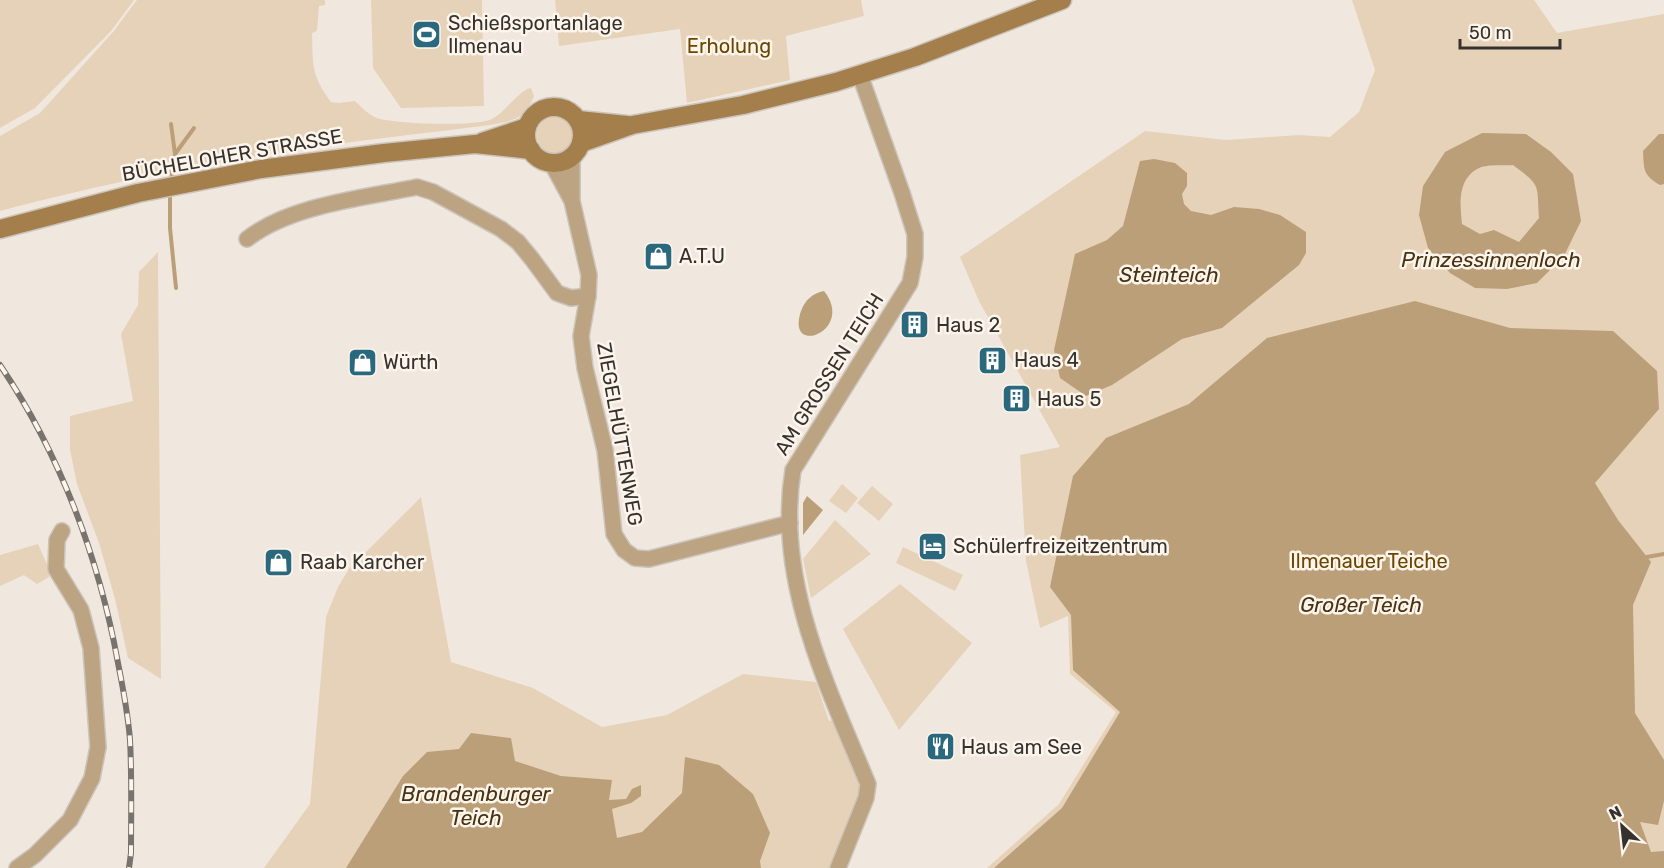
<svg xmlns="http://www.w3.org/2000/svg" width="1664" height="868" font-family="Rubik,sans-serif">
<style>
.green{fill:#e6d2b8}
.water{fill:#bb9f79;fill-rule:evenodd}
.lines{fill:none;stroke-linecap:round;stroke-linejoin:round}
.stream{stroke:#bb9f79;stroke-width:4}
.street-casing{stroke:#cbc4bb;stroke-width:18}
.secondary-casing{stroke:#cbc4bb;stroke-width:21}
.street{stroke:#bca381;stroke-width:15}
.secondary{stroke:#a47f4b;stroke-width:18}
.rail-casing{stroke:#78736d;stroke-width:6}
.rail{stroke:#fdf5eb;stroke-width:4;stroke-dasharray:11;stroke-linecap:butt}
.labels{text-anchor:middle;stroke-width:5;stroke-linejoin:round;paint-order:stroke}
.poi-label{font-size:20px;fill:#35322e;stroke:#fdf5eb;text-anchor:start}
.park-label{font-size:20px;fill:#6c4600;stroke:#fdf5eb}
.street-label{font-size:20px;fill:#35322e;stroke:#fdf5eb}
.water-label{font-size:21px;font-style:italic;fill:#473212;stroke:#fdf5eb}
</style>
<rect width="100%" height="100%" fill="#f0e8de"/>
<g class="green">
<polygon points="0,0 134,0 111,31 35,108 0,128"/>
<path d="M 137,0 L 325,0 L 325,5 L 319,6 L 317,31 L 312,33 C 313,65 311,75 331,102 L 339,103 L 355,101 C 362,108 368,114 377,118 C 394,124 476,127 492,119 C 505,112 514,97 527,89 L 531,88 L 534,96 C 524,120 513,121 490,125 C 421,134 351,141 282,152 C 187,167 93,186 0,211 L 0,136 L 40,113 L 113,32 Z"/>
<polygon points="371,0 482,0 484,106 401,108 373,68"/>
<polygon points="555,0 861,0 864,16 786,36 790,80 687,103 680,29 559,46"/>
<polygon points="1352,0 1534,0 1557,33 1664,14 1664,868 987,868 1059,804 1116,712 1070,674 1068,616 1040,628 1026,561 1020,455 1060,447 979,301 960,257 1145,131 1226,140 1299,135 1330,137 1359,112 1375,70"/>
<circle cx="555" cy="135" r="18"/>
<polygon points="158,252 161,679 128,658 115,599 99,543 77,484 70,450 70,416 133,401 121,334 138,305 139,272"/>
<polygon points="842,484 858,498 846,513 829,501"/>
<polygon points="872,486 893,504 879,521 857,503"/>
<polygon points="421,497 451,662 533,688 602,727 667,715 743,674 816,682 829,721 835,720 859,777 861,802 834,868 264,868 310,804 326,617 338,587 349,569"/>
<polygon points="835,520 871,554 811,598 803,559"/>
<polygon points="38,544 49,569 49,577 37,584 24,575 0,586 0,555"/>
<polygon points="903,547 963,575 955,591 896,563"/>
<polygon points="900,584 972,643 899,730 843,629"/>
</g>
<g class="water">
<path d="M 1482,133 L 1526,134 L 1551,152 L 1573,174 L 1581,221 L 1564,256 L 1537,283 L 1507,289 L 1475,288 L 1450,273 L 1428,248 L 1419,215 L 1423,186 L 1445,152 ZM 1513,165 C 1541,186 1537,183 1539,218 L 1519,242 L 1494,230 L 1480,234 L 1462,224 C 1460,204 1457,179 1479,168 C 1488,164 1503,166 1513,165 Z"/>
<path d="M 1659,134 L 1664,134 L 1664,184 L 1660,185 C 1643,175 1644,170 1643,151 Z"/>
<polygon points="1154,159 1175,163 1187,173 1187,186 1182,194 1184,204 1191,211 1211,215 1234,207 1259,209 1280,215 1306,232 1306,253 1299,265 1222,328 1182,339 1112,385 1086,396 1060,378 1054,350 1075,254 1107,240 1123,226 1140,161"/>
<path d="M 824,291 C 856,331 785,358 801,311 C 805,300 813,293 824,291 Z"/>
<polygon points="1415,301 1510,328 1613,331 1657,371 1659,409 1595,483 1618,520 1651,562 1633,605 1635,713 1664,760 1664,801 1658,825 1640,822 1651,852 1664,851 1664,868 994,868 1062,808 1120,712 1073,670 1071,615 1050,587 1073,476 1106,438 1189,404 1267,338"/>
<polygon points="807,496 823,510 803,535 803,503"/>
<polygon points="471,733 511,738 515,761 561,776 612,780 609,800 626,799 632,789 641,785 641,796 631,803 612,809 617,838 642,832 682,793 685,757 719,765 753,794 770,833 760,861 761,868 346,868 403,776 427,752 459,749"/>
</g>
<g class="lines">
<g class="stream">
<polyline points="171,124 175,154 171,180"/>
<polyline points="175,154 194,128"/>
<polyline points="170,193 170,228 176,288"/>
<polyline points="1647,557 1664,554"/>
</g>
<defs>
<g id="street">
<polyline points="551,162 572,201 589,275 588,296 581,336 585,368 605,450 614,534 624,550 635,558 649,559 790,523"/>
<polyline points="572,198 572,156"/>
<path d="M 247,239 C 290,205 364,198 417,187 L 433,192 L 501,229 L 518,242 L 532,259 L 557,293 L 571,298 L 588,296"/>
<polyline points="17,868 35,855 70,820 92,778 98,747 91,648 81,610 56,569 57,540 62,531"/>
<path d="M 838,868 L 866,798 L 868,784 C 827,685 775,580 793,470 L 910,283 L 915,257 L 915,234 L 902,193 L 860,75"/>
</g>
<g id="secondary">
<circle cx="554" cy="135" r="28"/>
<polyline points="578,120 627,125"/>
<polyline points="482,142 527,127"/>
<polyline points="581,143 632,125 743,105 836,82 915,57 1062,0"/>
<polyline points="0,229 138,193 261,169 384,153 475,144 531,150"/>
</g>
</defs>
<use href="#street" class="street-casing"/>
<use href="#secondary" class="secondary-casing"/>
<use href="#street" class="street"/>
<use href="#secondary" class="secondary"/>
<defs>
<path id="rail" d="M 0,365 C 60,454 99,558 118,663 C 123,688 128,714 130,740 C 132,777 131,816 131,853 L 129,868"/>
</defs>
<use href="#rail" class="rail-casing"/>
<use href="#rail" class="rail"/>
</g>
<defs>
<symbol id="stadium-square" viewBox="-11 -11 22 22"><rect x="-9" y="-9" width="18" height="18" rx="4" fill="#2a687e" stroke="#fdf5eb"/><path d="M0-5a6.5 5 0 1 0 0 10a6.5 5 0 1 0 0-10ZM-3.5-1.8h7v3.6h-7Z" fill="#fff"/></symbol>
<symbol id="shop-square" viewBox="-11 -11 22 22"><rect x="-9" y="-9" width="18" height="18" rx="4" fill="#2a687e" stroke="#fdf5eb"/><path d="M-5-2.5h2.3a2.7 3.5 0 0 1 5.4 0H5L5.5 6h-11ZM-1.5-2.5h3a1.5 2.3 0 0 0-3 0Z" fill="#fff"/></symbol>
<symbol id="building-square" viewBox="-11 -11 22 22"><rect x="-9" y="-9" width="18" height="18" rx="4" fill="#2a687e" stroke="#fdf5eb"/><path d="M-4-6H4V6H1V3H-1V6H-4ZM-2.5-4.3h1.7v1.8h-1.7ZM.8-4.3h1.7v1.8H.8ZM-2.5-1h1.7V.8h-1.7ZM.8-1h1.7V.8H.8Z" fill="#fff"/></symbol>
<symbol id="hotel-square" viewBox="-11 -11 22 22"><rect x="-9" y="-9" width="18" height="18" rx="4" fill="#2a687e" stroke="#fdf5eb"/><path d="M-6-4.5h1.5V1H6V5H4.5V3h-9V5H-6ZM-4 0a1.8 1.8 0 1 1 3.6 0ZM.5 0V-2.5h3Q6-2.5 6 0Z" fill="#fff"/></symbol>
<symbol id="restaurant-square" viewBox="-11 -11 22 22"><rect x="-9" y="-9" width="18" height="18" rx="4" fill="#2a687e" stroke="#fdf5eb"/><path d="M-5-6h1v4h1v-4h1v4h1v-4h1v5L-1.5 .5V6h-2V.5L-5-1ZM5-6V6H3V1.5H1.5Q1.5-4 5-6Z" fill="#fff"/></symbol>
</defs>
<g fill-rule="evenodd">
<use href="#stadium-square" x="410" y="18" width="33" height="33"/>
<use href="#shop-square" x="642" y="240" width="33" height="33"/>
<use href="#building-square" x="898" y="308" width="33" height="33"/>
<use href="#building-square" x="976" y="344" width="33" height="33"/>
<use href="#shop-square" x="346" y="346" width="33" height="33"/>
<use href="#building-square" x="1000" y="382" width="33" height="33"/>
<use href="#hotel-square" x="916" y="530" width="33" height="33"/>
<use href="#shop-square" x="262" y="546" width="33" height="33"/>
<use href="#restaurant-square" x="924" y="730" width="33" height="33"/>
</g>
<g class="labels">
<g class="poi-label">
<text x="448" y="30">Schießsportanlage<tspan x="448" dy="23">Ilmenau</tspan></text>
<text x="679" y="263">A.T.U</text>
<text x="936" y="332">Haus 2</text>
<text x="1014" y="367">Haus 4</text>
<text x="383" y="369">Würth</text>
<text x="1037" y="406">Haus 5</text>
<text x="953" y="553">Schülerfreizeitzentrum</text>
<text x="300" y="569">Raab Karcher</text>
<text x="961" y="754">Haus am See</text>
</g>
<g class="park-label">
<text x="729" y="53">Erholung</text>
<text x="1369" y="568">Ilmenauer Teiche</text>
</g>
<g class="street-label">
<text transform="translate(232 155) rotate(-10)" y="7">BÜCHELOHER STRASSE</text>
<text transform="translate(829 374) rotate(-58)" y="7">AM GROSSEN TEICH</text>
<text transform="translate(620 434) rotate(80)" y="7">ZIEGELHÜTTENWEG</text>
</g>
<g class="water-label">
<text x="1491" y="267">Prinzessinnenloch</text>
<text x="1169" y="282">Steinteich</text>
<text x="1361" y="612">Großer Teich</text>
<text x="476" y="801">Brandenburger<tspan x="476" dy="24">Teich</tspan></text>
</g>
</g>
<g transform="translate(1622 826) rotate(333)" stroke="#fdf5eb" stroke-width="4.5" paint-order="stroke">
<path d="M0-4.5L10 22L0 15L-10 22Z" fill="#35322e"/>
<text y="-9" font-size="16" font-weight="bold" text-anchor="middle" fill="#35322e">N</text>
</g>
<path d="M1460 39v9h100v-9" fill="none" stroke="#35322e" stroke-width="3"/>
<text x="1469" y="39" font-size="18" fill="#35322e" stroke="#fdf5eb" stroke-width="4.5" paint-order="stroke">50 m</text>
</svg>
